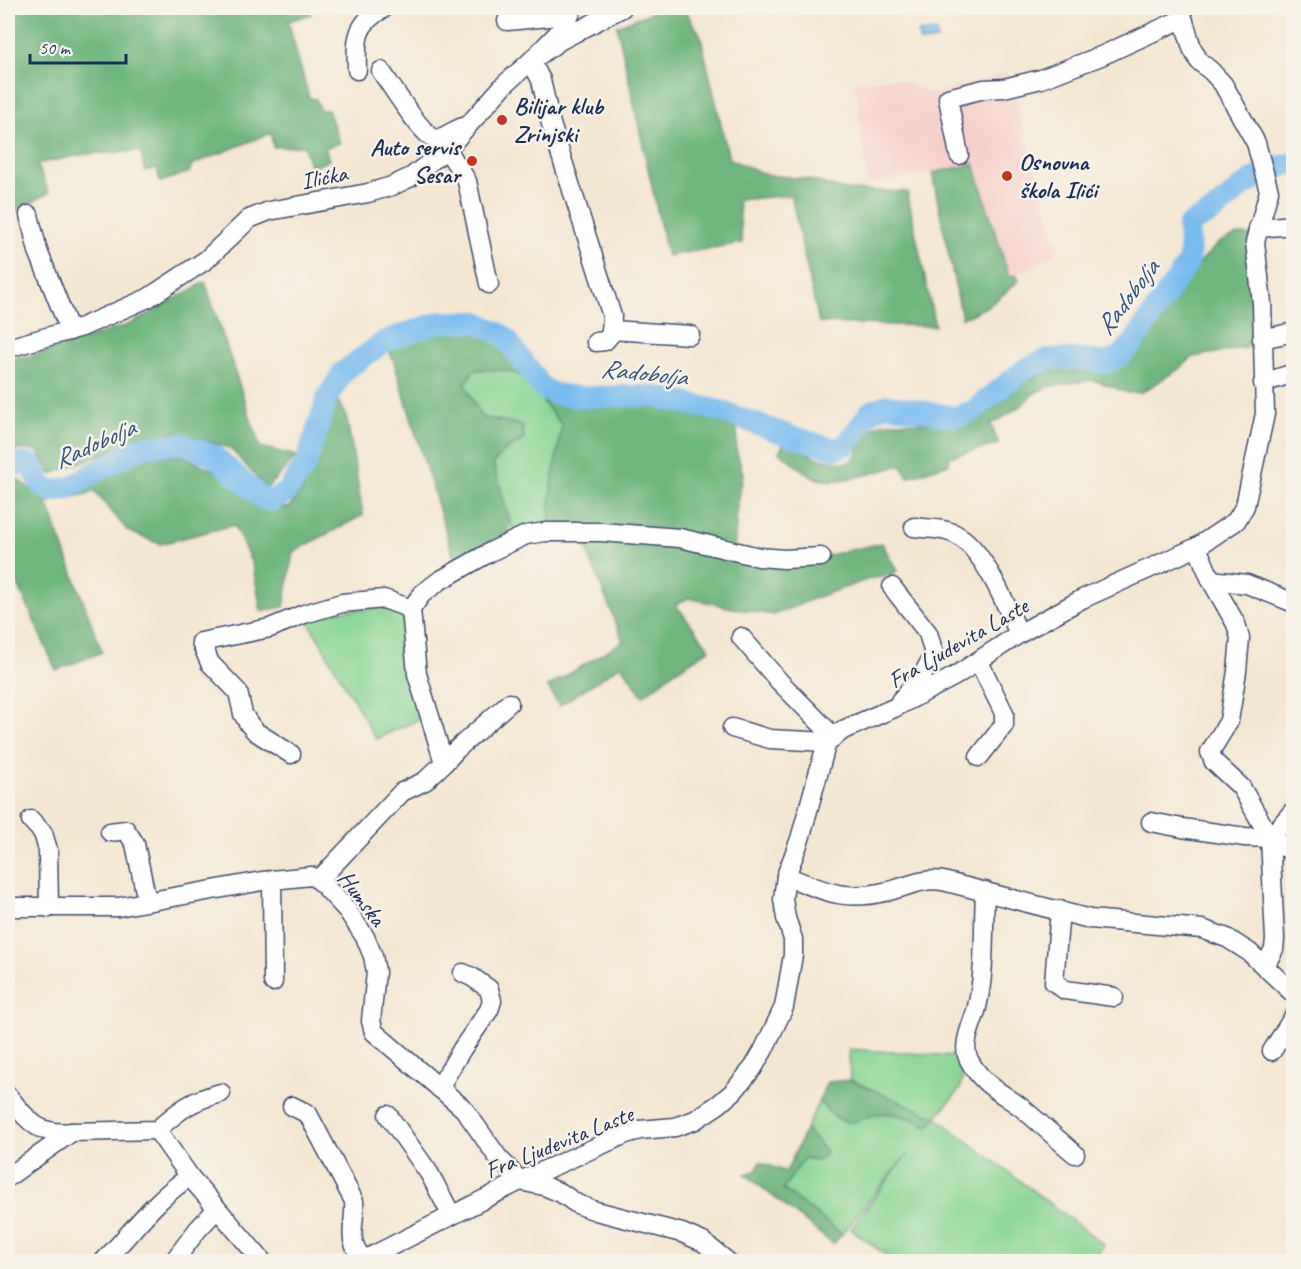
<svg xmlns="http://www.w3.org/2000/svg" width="1301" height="1269" font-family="Caveat,sans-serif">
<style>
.built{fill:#f7d0ca}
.green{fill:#88d593;stroke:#528278;stroke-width:1.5}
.forest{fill:#6eb67d;stroke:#44726e;stroke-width:1.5}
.water{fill:#79bcef;stroke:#4a76a6;stroke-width:1.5}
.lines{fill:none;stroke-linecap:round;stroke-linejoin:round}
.river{stroke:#79bcef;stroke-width:22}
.minor-casing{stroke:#3c4b6f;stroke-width:21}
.minor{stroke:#fff;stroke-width:18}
.poi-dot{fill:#c8321e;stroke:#f7f3e8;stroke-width:2}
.labels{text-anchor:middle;stroke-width:5;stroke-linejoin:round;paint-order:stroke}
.poi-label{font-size:24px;font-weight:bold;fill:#1b2f5e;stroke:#f7f3e8;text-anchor:start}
.street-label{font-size:24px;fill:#1b2f5e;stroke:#f7f3e8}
.water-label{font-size:26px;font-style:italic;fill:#325282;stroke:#f7f3e8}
</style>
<rect width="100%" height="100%" fill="#f7f3e8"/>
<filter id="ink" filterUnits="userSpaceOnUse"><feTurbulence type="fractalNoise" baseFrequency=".0167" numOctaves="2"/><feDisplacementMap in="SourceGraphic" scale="12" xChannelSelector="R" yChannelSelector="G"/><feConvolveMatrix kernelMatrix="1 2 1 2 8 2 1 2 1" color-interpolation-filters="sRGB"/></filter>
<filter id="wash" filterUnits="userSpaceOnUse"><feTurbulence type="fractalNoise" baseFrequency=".008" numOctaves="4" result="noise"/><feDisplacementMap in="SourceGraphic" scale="24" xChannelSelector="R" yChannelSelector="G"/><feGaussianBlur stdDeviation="1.35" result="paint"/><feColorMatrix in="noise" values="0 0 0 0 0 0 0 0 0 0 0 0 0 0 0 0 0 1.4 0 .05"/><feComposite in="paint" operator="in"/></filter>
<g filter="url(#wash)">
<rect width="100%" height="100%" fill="#f4e7d1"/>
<polygon class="built" points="1008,72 1058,249 1052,256 1016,275 1009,276 974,164 868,184 855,82 895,78 933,94"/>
<g class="green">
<path d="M 497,368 L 519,374 L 542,387 L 544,403 L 562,425 C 557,460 547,493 551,528 L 513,532 L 493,463 L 506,450 L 524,439 L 522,425 L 481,417 L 465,384 L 474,370 Z"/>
<polygon points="400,606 428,715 376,739 304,614"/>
<path d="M 849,1049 L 967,1057 L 960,1089 L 936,1117 L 1104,1245 L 1091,1261 L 894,1261 L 851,1229 L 908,1153 L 842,1234 L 783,1189 L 804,1158 L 819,1146 L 806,1129 L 819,1101 C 824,1106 829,1113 835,1118 C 848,1127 862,1117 875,1114 C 894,1111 913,1118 929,1127 L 935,1117 L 850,1080 Z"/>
</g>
<g class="forest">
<polygon points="8,8 309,8 311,14 288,21 309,98 316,99 320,110 328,110 340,143 325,148 329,160 311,168 304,146 273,147 271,133 191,165 190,172 160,182 157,168 145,171 140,151 85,154 37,164 49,193 8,215"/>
<polygon points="662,8 683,8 700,34 729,159 767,175 806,179 845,190 907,192 935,326 819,323 791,195 738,200 742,243 667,256 617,26"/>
<path d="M 974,164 L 1009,276 L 1016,275 L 1019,280 C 1000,298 987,309 962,318 L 932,173 Z"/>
<path d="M 1237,235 L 1256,235 L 1262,345 L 1193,357 L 1182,367 L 1142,392 L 1128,393 L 1100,382 L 1090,380 L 1047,387 L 1033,394 L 1022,405 L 996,422 L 990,423 L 999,444 L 949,457 L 949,464 L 908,477 L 902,465 C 878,471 831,489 809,475 C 799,468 789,459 779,452 L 785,441 L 817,458 L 843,463 L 850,462 L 857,455 L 859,444 L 866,433 L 880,424 L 899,422 L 961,424 L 982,418 L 1027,381 L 1050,370 L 1079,367 L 1100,370 L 1131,358 L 1160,322 L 1202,260 L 1220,242 Z"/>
<polygon points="205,282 260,447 297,456 267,488 230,448 176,432 118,448 51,474 37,450 8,450 8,359 35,355 131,324"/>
<path d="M 440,322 L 477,322 L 504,336 L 542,387 L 554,394 L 578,397 L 652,396 L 721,411 L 738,417 L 736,449 L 743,474 L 737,510 L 734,551 L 821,557 L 882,543 L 897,571 L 889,576 L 872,578 L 815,598 L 774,615 L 733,608 L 688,598 L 676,605 L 710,649 L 674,672 L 643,696 L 621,665 L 559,706 L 548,687 L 623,641 L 579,531 L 551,528 C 547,493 557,460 562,425 L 544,403 L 542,387 C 515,371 505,368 474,370 L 465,384 L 481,417 L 522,425 L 524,439 L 506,450 L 493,463 L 509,519 L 507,543 L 457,568 L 394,362 L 385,341 Z"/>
<polygon points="335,395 347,419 363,515 293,552 284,607 261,611 253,566 234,525 160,544 128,531 95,492 47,503 102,652 56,670 8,562 8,476 12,475 33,491 53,497 92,484 144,457 183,456 221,474 257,504 289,508 303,489"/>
<path d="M 850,1080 L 936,1117 L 929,1127 C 913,1118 894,1111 875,1114 C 868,1116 861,1121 853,1122 C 837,1123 829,1112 819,1101 L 827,1082 Z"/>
<polygon points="806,1129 827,1153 818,1161 804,1158 783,1189 842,1234 833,1244 745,1174 756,1171 760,1162 786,1172"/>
</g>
<g class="water">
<polygon points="936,31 937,40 920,42 918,33"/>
<path d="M 1293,159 L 1293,169 L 1278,171 L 1246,188 L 1244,191 L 1245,194 L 1224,211 L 1216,203 C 1237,183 1266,167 1293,159 Z"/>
</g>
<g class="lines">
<path class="river" d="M 8,464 L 31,464 L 42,486 L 54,491 L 72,487 L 97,471 L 142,447 L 182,444 L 213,455 L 263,499 L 272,501 L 287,492 L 306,464 L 327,398 L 343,372 L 385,341 L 440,322 L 477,322 L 504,336 L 542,387 L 554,394 L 578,397 L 652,396 L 721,411 L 793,437 L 835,449 L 846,445 L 870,412 L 887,405 L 955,417 L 973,411 L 1025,369 L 1049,359 L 1076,359 L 1106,363 L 1121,356 L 1133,343 L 1188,263 L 1190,253 L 1188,226 C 1194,219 1204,218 1212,212 C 1223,205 1231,195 1242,187 C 1256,177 1276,167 1294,163"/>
</g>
</g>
<g filter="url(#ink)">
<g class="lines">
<defs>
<g id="minor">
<path d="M 572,8 C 570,26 544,46 531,61 L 541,80 L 551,124 L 612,316 L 611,334 L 605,341 L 596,342"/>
<polyline points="507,21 549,17 567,8"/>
<path d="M 357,70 C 356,39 355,24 384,8"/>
<path d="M 381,71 C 389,82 425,141 437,139 C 445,137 454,130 463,127"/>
<polyline points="447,149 467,181 489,284"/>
<polyline points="959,155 948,98 984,89 1004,88 1041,79 1101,56 1182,19"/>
<polyline points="29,215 38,251 70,331"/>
<polyline points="1258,228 1294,225"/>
<polyline points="611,330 690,335"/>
<polyline points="1262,339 1294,332"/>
<polyline points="8,348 82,327 148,298 206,260 249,219 269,211 368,193 392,186 411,177 447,149 505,84 531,61 561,40 622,8"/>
<polyline points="1263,383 1294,373"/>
<path d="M 914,527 C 927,529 944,528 955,534 C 983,547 1007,607 1019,634"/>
<polyline points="1197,547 1211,580 1236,624 1240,638 1237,671 1229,721 1210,752 1214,762 1241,787 1270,838 1275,939 1274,949 1265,966"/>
<polyline points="1211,580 1247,584 1294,603"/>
<polyline points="892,587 928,633 934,654 922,676 900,701"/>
<polyline points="741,637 779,681 833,736"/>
<polyline points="979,662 1004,713 1004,725 979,757"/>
<polyline points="732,728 770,739 827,742"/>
<polyline points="291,754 256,732 249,724 243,714 238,692 210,663 201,642 270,628 304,614 342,603 384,599 411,609 422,594 439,581 492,551 526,535 545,532 601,532 680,538 759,557 784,559 821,557"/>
<polyline points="444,763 457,749 509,703"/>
<polyline points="31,820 43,833 48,850 49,908"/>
<polyline points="1151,822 1182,828 1245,837 1270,838 1294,853"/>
<polyline points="110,832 126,830 135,844 147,901"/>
<polyline points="1270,838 1294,810"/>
<path d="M 786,876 C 826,892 845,902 889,891 C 910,886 921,878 943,881 L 1090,919 L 1202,929 L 1227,938 L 1249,952 L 1294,994"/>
<polyline points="272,880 273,982"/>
<polyline points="319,880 402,792 425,781 444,763 417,674 411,609"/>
<path d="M 985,891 C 983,930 986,973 976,1011 C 972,1025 961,1046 969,1060 C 983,1086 1001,1092 1022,1108 C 1040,1123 1057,1139 1075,1154"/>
<polyline points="8,907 118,907 262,881 311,876 319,880 347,910 365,937 373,956 376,972 371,1021 374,1032 464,1109 497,1156 520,1181 544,1186 561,1193 577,1204 596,1211 682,1233 703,1242 728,1262"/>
<polyline points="1060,910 1054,982 1065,990 1114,997"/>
<polyline points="1272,1051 1294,1016"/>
<polyline points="439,1088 462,1049 489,1010 492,1001 489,989 472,977 463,973"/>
<path d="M 8,1096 C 28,1120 37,1136 72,1132"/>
<path d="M 292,1106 L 308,1114 L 354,1201 C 356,1226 345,1238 363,1259"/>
<polyline points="388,1115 429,1173 451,1214"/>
<polyline points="157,1130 190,1177 263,1262"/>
<path d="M 8,1177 L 72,1132 L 157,1130 C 179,1110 192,1100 221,1093"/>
<path d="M 103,1262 C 132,1233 155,1198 190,1177"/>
<polyline points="173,1262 198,1229 217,1209"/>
<polyline points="360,1262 520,1181 626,1134 640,1130 675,1127 695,1120 719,1104 733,1092 753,1068 763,1051 784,1007 793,955 793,939 786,918 783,899 786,876 800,839 827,742 843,730 894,708 955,676 1019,634 1082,599 1197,547 1236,521 1245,506 1265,414 1262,303 1255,242 1269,191 1256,143 1223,84 1211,71 1199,61 1192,48 1180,8"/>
</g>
</defs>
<use href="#minor" class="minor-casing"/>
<use href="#minor" class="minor"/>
</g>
</g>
<g class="poi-dot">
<circle cx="502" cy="120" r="6"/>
<circle cx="472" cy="161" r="6"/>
<circle cx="1007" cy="176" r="6"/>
</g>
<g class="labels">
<g class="poi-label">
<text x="514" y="114">Bilijar klub<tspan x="514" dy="28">Zrinjski</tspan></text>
<text x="460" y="155" text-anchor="end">Auto servis<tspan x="460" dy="28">Sesar</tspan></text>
<text x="1019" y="170">Osnovna<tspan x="1019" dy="28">škola Ilići</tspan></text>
</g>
<g class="street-label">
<text transform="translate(324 177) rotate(-11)" y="8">Ilićka</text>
<text transform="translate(958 643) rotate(-30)" y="8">Fra Ljudevita Laste</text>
<text transform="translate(362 898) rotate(53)" y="8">Humska</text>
<text transform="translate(559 1142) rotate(-22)" y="8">Fra Ljudevita Laste</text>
</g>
<g class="water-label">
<text transform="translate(1127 297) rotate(-53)" y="9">Radobolja</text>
<text transform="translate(644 372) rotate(6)" y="9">Radobolja</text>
<text transform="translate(94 443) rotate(-24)" y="9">Radobolja</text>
</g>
</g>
<rect width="1301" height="1269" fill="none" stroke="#f7f3e8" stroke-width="30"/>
<path d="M30 54v9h96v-9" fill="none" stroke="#1b2f5e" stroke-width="3"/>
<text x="39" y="54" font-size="18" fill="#1b2f5e" stroke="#f7f3e8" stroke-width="4.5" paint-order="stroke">50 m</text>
</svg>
